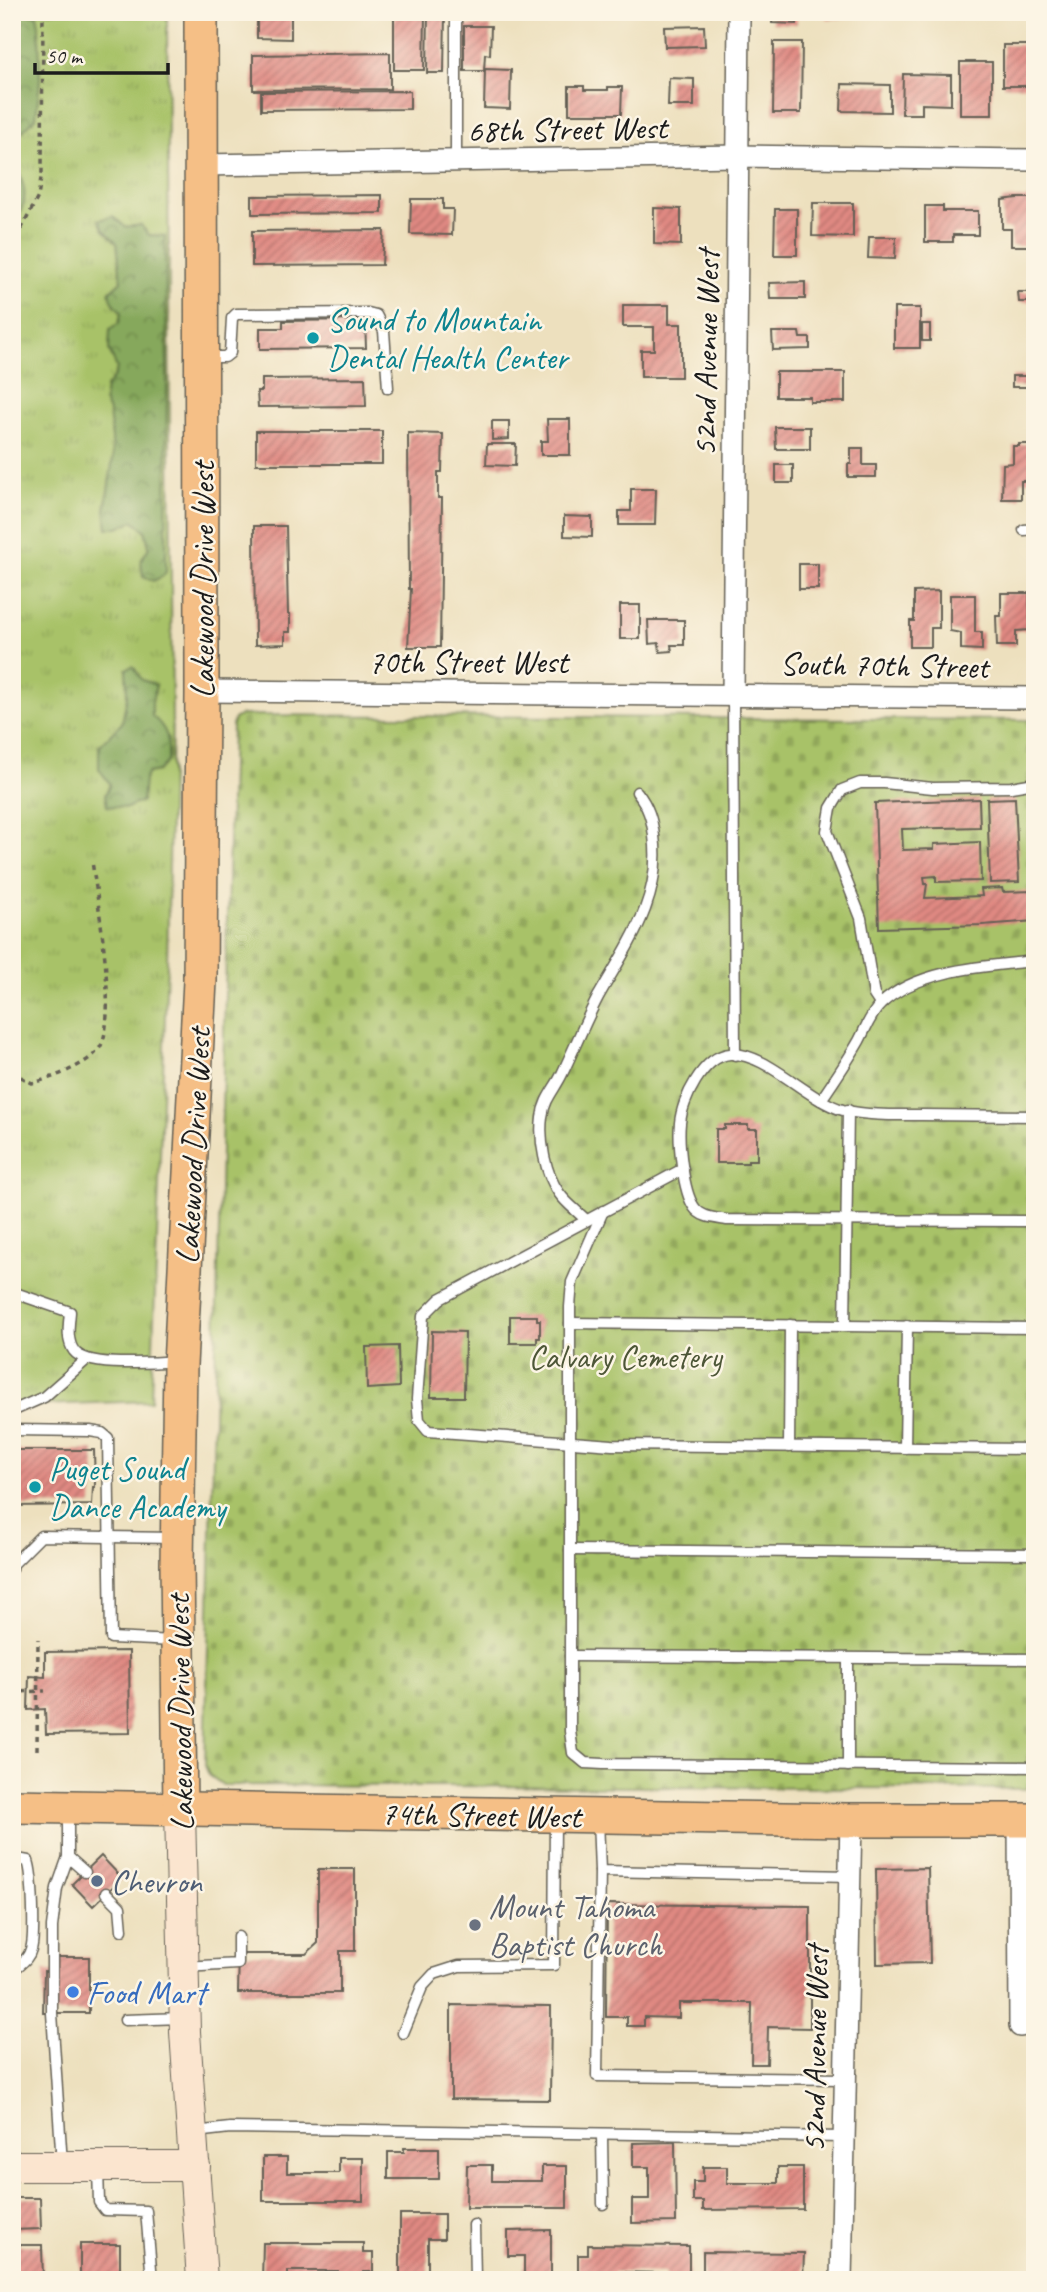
<svg xmlns="http://www.w3.org/2000/svg" width="1047" height="2292" font-family="Caveat,sans-serif">
<style>
.grass{fill:url(#grass-tufts);stroke:#626f42;stroke-width:2}
.forest{fill:url(#forest-crowns);stroke:#51623c;stroke-width:2}
.cemetery{fill:url(#cemetery-stones);stroke:#626f42;stroke-width:2}
.building{fill:url(#building-hatch)}
.lines{fill:none;stroke-linecap:round;stroke-linejoin:round}
.lane-casing{stroke:#656155;stroke-width:13}
.street-casing{stroke:#656155;stroke-width:24}
.secondary-casing{stroke:#656155;stroke-width:32}
.primary-casing{stroke:#656155;stroke-width:36}
.path{stroke:#656155;stroke-width:3.5;stroke-dasharray:5 5;stroke-linecap:butt}
.lane{stroke:#fff;stroke-width:10}
.street{stroke:#fff;stroke-width:21}
.secondary{stroke:#fbe5cf;stroke-width:30}
.primary{stroke:#f5bf86;stroke-width:33}
.culture-dot{fill:#0f9aa8;stroke:#fcf5e5;stroke-width:2.5}
.service-dot{fill:#5c6f8a;stroke:#fcf5e5;stroke-width:2.5}
.worship-dot{fill:#6b7280;stroke:#fcf5e5;stroke-width:2.5}
.shop-dot{fill:#3f7fe0;stroke:#fcf5e5;stroke-width:2.5}
.labels{text-anchor:middle;stroke-width:5;stroke-linejoin:round;paint-order:stroke}
.street-label{font-size:33px;fill:#1c1c1c;stroke:#fcf5e5}
.culture-label{font-size:33px;fill:#0d838f;stroke:#fcf5e5;text-anchor:start}
.park-label{font-size:33px;fill:#4d5637;stroke:#fcf5e5}
.service-label{font-size:33px;fill:#4e5e75;stroke:#fcf5e5;text-anchor:start}
.worship-label{font-size:33px;fill:#5b616d;stroke:#fcf5e5;text-anchor:start}
.shop-label{font-size:33px;fill:#366cbe;stroke:#fcf5e5;text-anchor:start}
</style>
<defs>
<pattern id="grass-tufts" width="24" height="20" patternUnits="userSpaceOnUse" patternTransform="scale(1.75)"><rect width="24" height="20" fill="#a8c268"/><path d="M3 7l-1-3M5 7V3M7 7l1-3M15 17l-1-3M17 17v-4M19 17l1-3" fill="none" stroke="#90a65a"/></pattern>
<pattern id="forest-crowns" width="20" height="18" patternUnits="userSpaceOnUse" patternTransform="scale(1.75)"><rect width="20" height="18" fill="#86a85c"/><path d="M2 6a3 3 0 1 1 6 0M12 15a3 3 0 1 1 6 0" fill="none" stroke="#6d884b"/></pattern>
<pattern id="cemetery-stones" width="16" height="16" patternUnits="userSpaceOnUse" patternTransform="scale(1.75)"><rect width="16" height="16" fill="#a8c268"/><path d="M2 7V4a2 2 0 0 1 4 0v3zM10 15v-3a2 2 0 0 1 4 0v3z" fill="#90a65a"/></pattern>
<pattern id="building-hatch" width="6" height="6" patternUnits="userSpaceOnUse" patternTransform="scale(1.75)"><rect width="6" height="6" fill="#e08982"/><path d="M-1 1l2-2M0 6l6-6M5 7l2-2" fill="none" stroke="#b56f6a"/></pattern>
</defs>
<rect width="100%" height="100%" fill="#fcf5e5"/>
<filter id="ink" filterUnits="userSpaceOnUse"><feTurbulence type="fractalNoise" baseFrequency=".0143" numOctaves="2"/><feDisplacementMap in="SourceGraphic" scale="14" xChannelSelector="R" yChannelSelector="G"/><feConvolveMatrix kernelMatrix="1 2 1 2 8 2 1 2 1" color-interpolation-filters="sRGB"/></filter>
<filter id="wash" filterUnits="userSpaceOnUse"><feTurbulence type="fractalNoise" baseFrequency=".00686" numOctaves="4" result="noise"/><feDisplacementMap in="SourceGraphic" scale="28" xChannelSelector="R" yChannelSelector="G"/><feGaussianBlur stdDeviation="1.57" result="paint"/><feColorMatrix in="noise" values="0 0 0 0 0 0 0 0 0 0 0 0 0 0 0 0 0 1.4 0 .05"/><feComposite in="paint" operator="in"/></filter>
<g filter="url(#wash)">
<rect width="100%" height="100%" fill="#ede0be"/>
<polygon class="grass" points="12,12 167,12 172,720 167,964 151,1401 12,1406"/>
<g class="forest">
<polygon points="22,13 37,15 39,25 40,80 36,118 12,141 12,21"/>
<path d="M 12,161 C 18,167 20,173 22,181 C 29,201 20,212 12,230 Z"/>
<polygon points="113,216 125,227 141,225 149,235 165,236 167,367 166,572 162,577 153,581 143,577 141,561 149,547 145,530 133,521 118,528 107,528 105,510 113,458 112,439 109,412 104,401 106,387 114,377 117,368 109,350 110,329 119,323 121,312 113,302 109,292 121,281 117,243 103,229 99,220"/>
<path d="M 133,666 L 142,680 L 156,685 L 152,702 L 152,716 C 169,730 169,740 168,761 L 158,771 L 148,773 L 144,780 L 142,801 L 127,808 L 107,806 L 105,795 L 110,784 L 99,769 L 99,746 L 122,723 L 127,696 L 126,669 Z"/>
</g>
<polygon class="cemetery" points="241,715 1035,720 1035,1789 223,1785 209,1775 205,1765 232,726 234,719"/>
<g id="blocks">
<g class="building">
<polygon points="257,12 291,12 291,39 257,38"/>
<polygon points="394,12 425,12 424,70 394,70"/>
<polygon points="428,12 445,12 444,73 427,73"/>
<polygon points="772,12 797,12 797,24 772,23"/>
<polygon points="826,12 854,12 854,18 827,19"/>
<polygon points="464,26 491,26 490,55 485,54 484,71 464,71"/>
<polygon points="704,26 705,46 665,47 664,27"/>
<polygon points="774,42 802,42 801,113 773,113"/>
<polygon points="1003,45 1028,45 1029,86 1003,86"/>
<polygon points="390,53 390,89 253,90 253,55"/>
<rect x="960" y="62" width="32" height="53"/>
<polygon points="485,69 511,70 510,109 484,108"/>
<polygon points="903,74 951,75 951,105 922,104 922,114 902,114"/>
<polygon points="669,78 694,79 694,106 668,106"/>
<polygon points="842,84 890,85 890,112 841,111"/>
<polygon points="569,86 584,86 584,90 608,90 608,87 622,87 621,114 569,114"/>
<polygon points="410,91 410,109 261,110 261,92"/>
<polygon points="382,195 382,213 252,214 252,196"/>
<polygon points="1017,198 1035,198 1035,246 1011,246 1011,229 1002,229 1002,200"/>
<polygon points="411,199 443,199 443,209 453,209 452,235 410,234"/>
<polygon points="813,203 853,203 853,237 812,236"/>
<polygon points="925,206 943,206 943,211 978,211 978,235 953,235 953,242 925,242"/>
<polygon points="654,208 681,209 681,245 654,244"/>
<polygon points="775,209 797,209 797,255 774,255"/>
<polygon points="384,230 382,265 252,266 252,231"/>
<polygon points="869,237 896,237 895,259 868,258"/>
<polygon points="805,282 805,299 770,299 769,283"/>
<polygon points="1018,292 1032,292 1032,302 1019,302"/>
<polygon points="623,305 669,305 669,324 681,324 681,377 641,377 641,350 654,350 654,327 623,327"/>
<rect x="894" y="308" width="26" height="40"/>
<polygon points="365,320 366,348 260,349 260,328 283,328 283,321"/>
<rect x="922" y="324" width="8" height="17"/>
<polygon points="772,332 799,332 800,338 810,338 810,349 773,350"/>
<polygon points="776,372 845,372 845,402 810,402 810,397 776,397"/>
<rect x="1012" y="376" width="16" height="11"/>
<polygon points="365,378 366,406 258,407 257,391 262,391 262,379"/>
<polygon points="547,419 570,419 570,455 541,455 541,441 548,441"/>
<polygon points="492,421 509,421 509,439 492,440"/>
<polygon points="775,427 810,427 810,449 776,449"/>
<rect x="256" y="431" width="126" height="33"/>
<polygon points="408,433 443,434 442,472 438,472 438,498 442,498 440,647 408,647 411,589 409,589"/>
<polygon points="487,444 516,444 515,466 486,465"/>
<polygon points="1019,444 1034,444 1035,481 1021,481 1021,499 1002,499 1003,464 1013,463 1013,446 1019,446"/>
<polygon points="851,448 863,448 863,465 876,465 876,477 848,477 848,464 851,464"/>
<rect x="776" y="465" width="17" height="18"/>
<polygon points="631,489 656,489 655,525 619,525 619,511 631,511"/>
<polygon points="564,516 592,517 592,537 564,536"/>
<polygon points="254,526 286,526 288,614 290,614 290,632 285,632 285,644 255,645"/>
<rect x="799" y="564" width="19" height="25"/>
<polygon points="939,591 939,628 931,628 931,647 910,647 910,621 914,621 914,592"/>
<polygon points="1001,593 1029,593 1030,630 1016,631 1016,646 997,646 996,616 1001,616"/>
<polygon points="950,595 975,595 975,632 982,632 982,650 961,649 961,633 950,631"/>
<rect x="620" y="605" width="20" height="34"/>
<polygon points="648,620 684,620 684,645 671,645 672,651 660,652 659,643 649,644"/>
<polygon points="1015,798 1019,882 990,883 987,799"/>
<polygon points="979,799 980,827 902,829 903,850 934,849 934,844 980,842 981,881 936,882 936,876 924,877 925,884 927,884 925,898 982,896 981,889 1002,888 1003,892 1035,891 1035,921 982,925 879,928 875,803"/>
<polygon points="725,1125 748,1125 748,1129 757,1129 757,1160 748,1160 748,1163 716,1163 716,1129 725,1129"/>
<polygon points="510,1316 537,1316 537,1320 540,1320 540,1338 537,1338 537,1343 510,1343"/>
<polygon points="432,1331 465,1332 464,1397 431,1397"/>
<polygon points="398,1346 399,1387 367,1389 366,1347"/>
<polygon points="12,1450 94,1450 95,1487 93,1487 92,1505 12,1506"/>
<polygon points="129,1651 130,1733 46,1734 45,1709 28,1710 29,1676 45,1677 45,1652"/>
<polygon points="101,1856 122,1878 93,1906 72,1884"/>
<polygon points="12,1867 17,1867 16,1953 12,1953"/>
<polygon points="928,1868 930,1963 877,1964 876,1869"/>
<polygon points="318,1869 355,1869 355,1951 340,1951 340,1993 238,1993 239,1954 306,1954 318,1943"/>
<polygon points="607,1904 810,1906 810,2028 768,2027 767,2064 751,2064 752,2003 679,2003 679,2018 644,2017 644,2026 627,2026 627,2017 606,2017"/>
<polygon points="57,1957 89,1957 89,2013 43,2013 44,1971 57,1971"/>
<polygon points="451,2005 551,2006 550,2100 451,2099"/>
<polygon points="675,2142 676,2222 632,2223 632,2199 649,2199 649,2167 633,2167 633,2143"/>
<polygon points="404,2148 439,2148 439,2179 388,2179 388,2152 404,2152"/>
<polygon points="263,2157 287,2157 287,2173 339,2173 339,2158 363,2158 363,2201 263,2201"/>
<polygon points="467,2165 492,2165 492,2181 542,2181 542,2166 567,2166 567,2208 466,2208"/>
<polygon points="703,2167 727,2167 727,2183 778,2183 778,2167 803,2167 803,2209 703,2210 703,2201 693,2201 693,2182 703,2182"/>
<polygon points="12,2198 40,2198 41,2229 12,2230"/>
<polygon points="400,2214 444,2214 444,2239 428,2239 428,2280 400,2280"/>
<polygon points="551,2230 551,2280 524,2280 524,2256 508,2256 508,2231"/>
<polygon points="263,2243 363,2243 363,2253 373,2253 373,2272 363,2272 363,2280 338,2280 338,2271 288,2271 288,2280 262,2280"/>
<rect x="80" y="2244" width="40" height="36"/>
<polygon points="12,2245 42,2245 43,2280 12,2280"/>
<polygon points="588,2245 689,2246 689,2280 665,2280 665,2273 613,2272 613,2280 589,2280 589,2273 578,2273 578,2255 588,2255"/>
<polygon points="703,2252 804,2253 803,2280 703,2280"/>
</g>
</g>
</g>
<g filter="url(#ink)">
<use href="#blocks" fill-opacity="0" stroke="#656155" stroke-width="2"/>
<g class="lines">
<defs>
<g id="lane">
<polyline points="456,161 456,12"/>
<polyline points="204,357 225,357 230,353 232,318 236,314 368,313 376,315 384,331 388,388"/>
<polyline points="1024,530 1035,529"/>
<polyline points="733,694 735,1055"/>
<polyline points="880,1004 874,995 861,918 827,831 831,808 842,790 860,783 884,783 933,788 1011,787 1035,783"/>
<path d="M 821,1100 C 834,1081 847,1062 859,1041 C 865,1030 871,1013 881,1004 C 917,969 988,966 1035,961"/>
<path d="M 1035,1116 C 997,1116 960,1115 923,1115 C 896,1115 869,1116 843,1110 C 807,1100 766,1052 730,1054 C 703,1056 682,1100 680,1123 C 678,1142 683,1191 694,1207 C 701,1218 716,1218 727,1220 L 1035,1221"/>
<polyline points="683,1169 440,1299 423,1316 417,1399 419,1420 428,1431 612,1445 1035,1449"/>
<polyline points="603,1211 572,1282 570,1307 570,1731 573,1753 585,1763 603,1764 1035,1767"/>
<path d="M 585,1219 C 577,1211 566,1203 559,1193 C 545,1173 539,1141 542,1117 C 544,1099 555,1089 562,1074 C 574,1049 585,1022 598,997 C 627,946 663,898 654,836 C 652,819 648,806 637,792"/>
<path d="M 12,1292 L 70,1312 C 69,1324 66,1340 74,1351 C 88,1369 154,1362 178,1361"/>
<polyline points="570,1323 1035,1328"/>
<polyline points="845,1326 848,1110"/>
<polyline points="12,1411 44,1397 86,1360"/>
<polyline points="12,1430 90,1431 102,1433 108,1438 111,1638 174,1641"/>
<polyline points="789,1447 790,1325"/>
<polyline points="905,1448 907,1326"/>
<polyline points="570,1550 1035,1554"/>
<polyline points="12,1569 13,1564 41,1536 175,1538"/>
<polyline points="570,1656 1035,1659"/>
<polyline points="848,1658 848,1766"/>
<polyline points="68,1810 68,1857 85,1872"/>
<polyline points="598,1819 600,1871 850,1876"/>
<path d="M 12,1858 L 28,1861 C 33,1874 35,1937 31,1949 C 29,1957 24,1961 18,1966"/>
<polyline points="600,1871 597,2076 845,2079"/>
<polyline points="106,1893 120,1907 122,1930"/>
<polyline points="184,1967 238,1964 238,1937"/>
<polyline points="125,2020 182,2018"/>
<polyline points="403,2033 422,1987 434,1974 459,1966 554,1965 555,1818"/>
<polyline points="195,2132 230,2128 844,2137"/>
<polyline points="602,2135 603,2204"/>
<polyline points="62,2164 52,2013 52,1927 57,1888 68,1857"/>
<polyline points="98,2169 99,2202 105,2210 146,2211 152,2280"/>
<polyline points="474,2225 475,2280"/>
</g>
<g id="street">
<polyline points="200,165 738,156 1035,160"/>
<polyline points="202,691 1035,698"/>
<polyline points="733,694 739,12"/>
<polyline points="1019,1820 1020,2026"/>
<polyline points="841,2280 851,1820"/>
</g>
<g id="secondary">
<polyline points="180,1810 185,2032 202,2280"/>
<polyline points="12,2166 195,2166"/>
</g>
<g id="primary">
<polyline points="12,1806 846,1820 1035,1820"/>
<polyline points="180,1810 177,1564 180,1365 200,981 202,691 201,12"/>
</g>
</defs>
<use href="#lane" class="lane-casing"/>
<use href="#street" class="street-casing"/>
<use href="#secondary" class="secondary-casing"/>
<use href="#primary" class="primary-casing"/>
<g class="path">
<polyline points="12,247 38,197 42,172 43,12"/>
<polyline points="12,443 14,468 12,530"/>
<path d="M 12,1072 L 32,1083 C 51,1079 87,1065 99,1049 C 119,1021 97,898 92,861"/>
<polyline points="12,1692 45,1691"/>
<polyline points="37,1750 38,1639"/>
<polyline points="12,2030 19,2030"/>
</g>
<use href="#lane" class="lane"/>
<use href="#street" class="street"/>
<use href="#secondary" class="secondary"/>
<use href="#primary" class="primary"/>
</g>
</g>
<g class="culture-dot">
<circle cx="313" cy="338" r="7"/>
<circle cx="35" cy="1487" r="7"/>
</g>
<circle class="service-dot" cx="97" cy="1881" r="7"/>
<circle class="worship-dot" cx="475" cy="1925" r="7"/>
<circle class="shop-dot" cx="73" cy="1992" r="7"/>
<g class="labels">
<g class="street-label">
<text transform="translate(567 128) rotate(-1)" y="12">68th Street West</text>
<text transform="translate(705 353) rotate(-89)" y="12">52nd Avenue West</text>
<text transform="translate(202 580) rotate(-90)" y="12">Lakewood Drive West</text>
<text x="468" y="673">70th Street West</text>
<text transform="translate(884 664) rotate(1)" y="12">South 70th Street</text>
<text transform="translate(192 1146) rotate(-87)" y="12">Lakewood Drive West</text>
<text transform="translate(179 1713) rotate(-91)" y="12">Lakewood Drive West</text>
<text transform="translate(481 1814) rotate(1)" y="12">74th Street West</text>
<text transform="translate(814 2049) rotate(-89)" y="12">52nd Avenue West</text>
</g>
<g class="culture-label">
<text x="327" y="331">Sound to Mountain<tspan x="327" dy="38">Dental Health Center</tspan></text>
<text x="49" y="1480">Puget Sound<tspan x="49" dy="38">Dance Academy</tspan></text>
</g>
<g class="park-label">
<text x="625" y="1368">Calvary Cemetery</text>
</g>
<g class="service-label">
<text x="111" y="1893">Chevron</text>
</g>
<g class="worship-label">
<text x="489" y="1918">Mount Tahoma<tspan x="489" dy="38">Baptist Church</tspan></text>
</g>
<g class="shop-label">
<text x="87" y="2004">Food Mart</text>
</g>
</g>
<rect width="1047" height="2292" fill="none" stroke="#fcf5e5" stroke-width="42"/>
<path d="M35 63v10h133v-10" fill="none" stroke="#1c1c1c" stroke-width="3.5"/>
<text x="46" y="63" font-size="21" fill="#1c1c1c" stroke="#fcf5e5" stroke-width="5" paint-order="stroke">50 m</text>
</svg>
